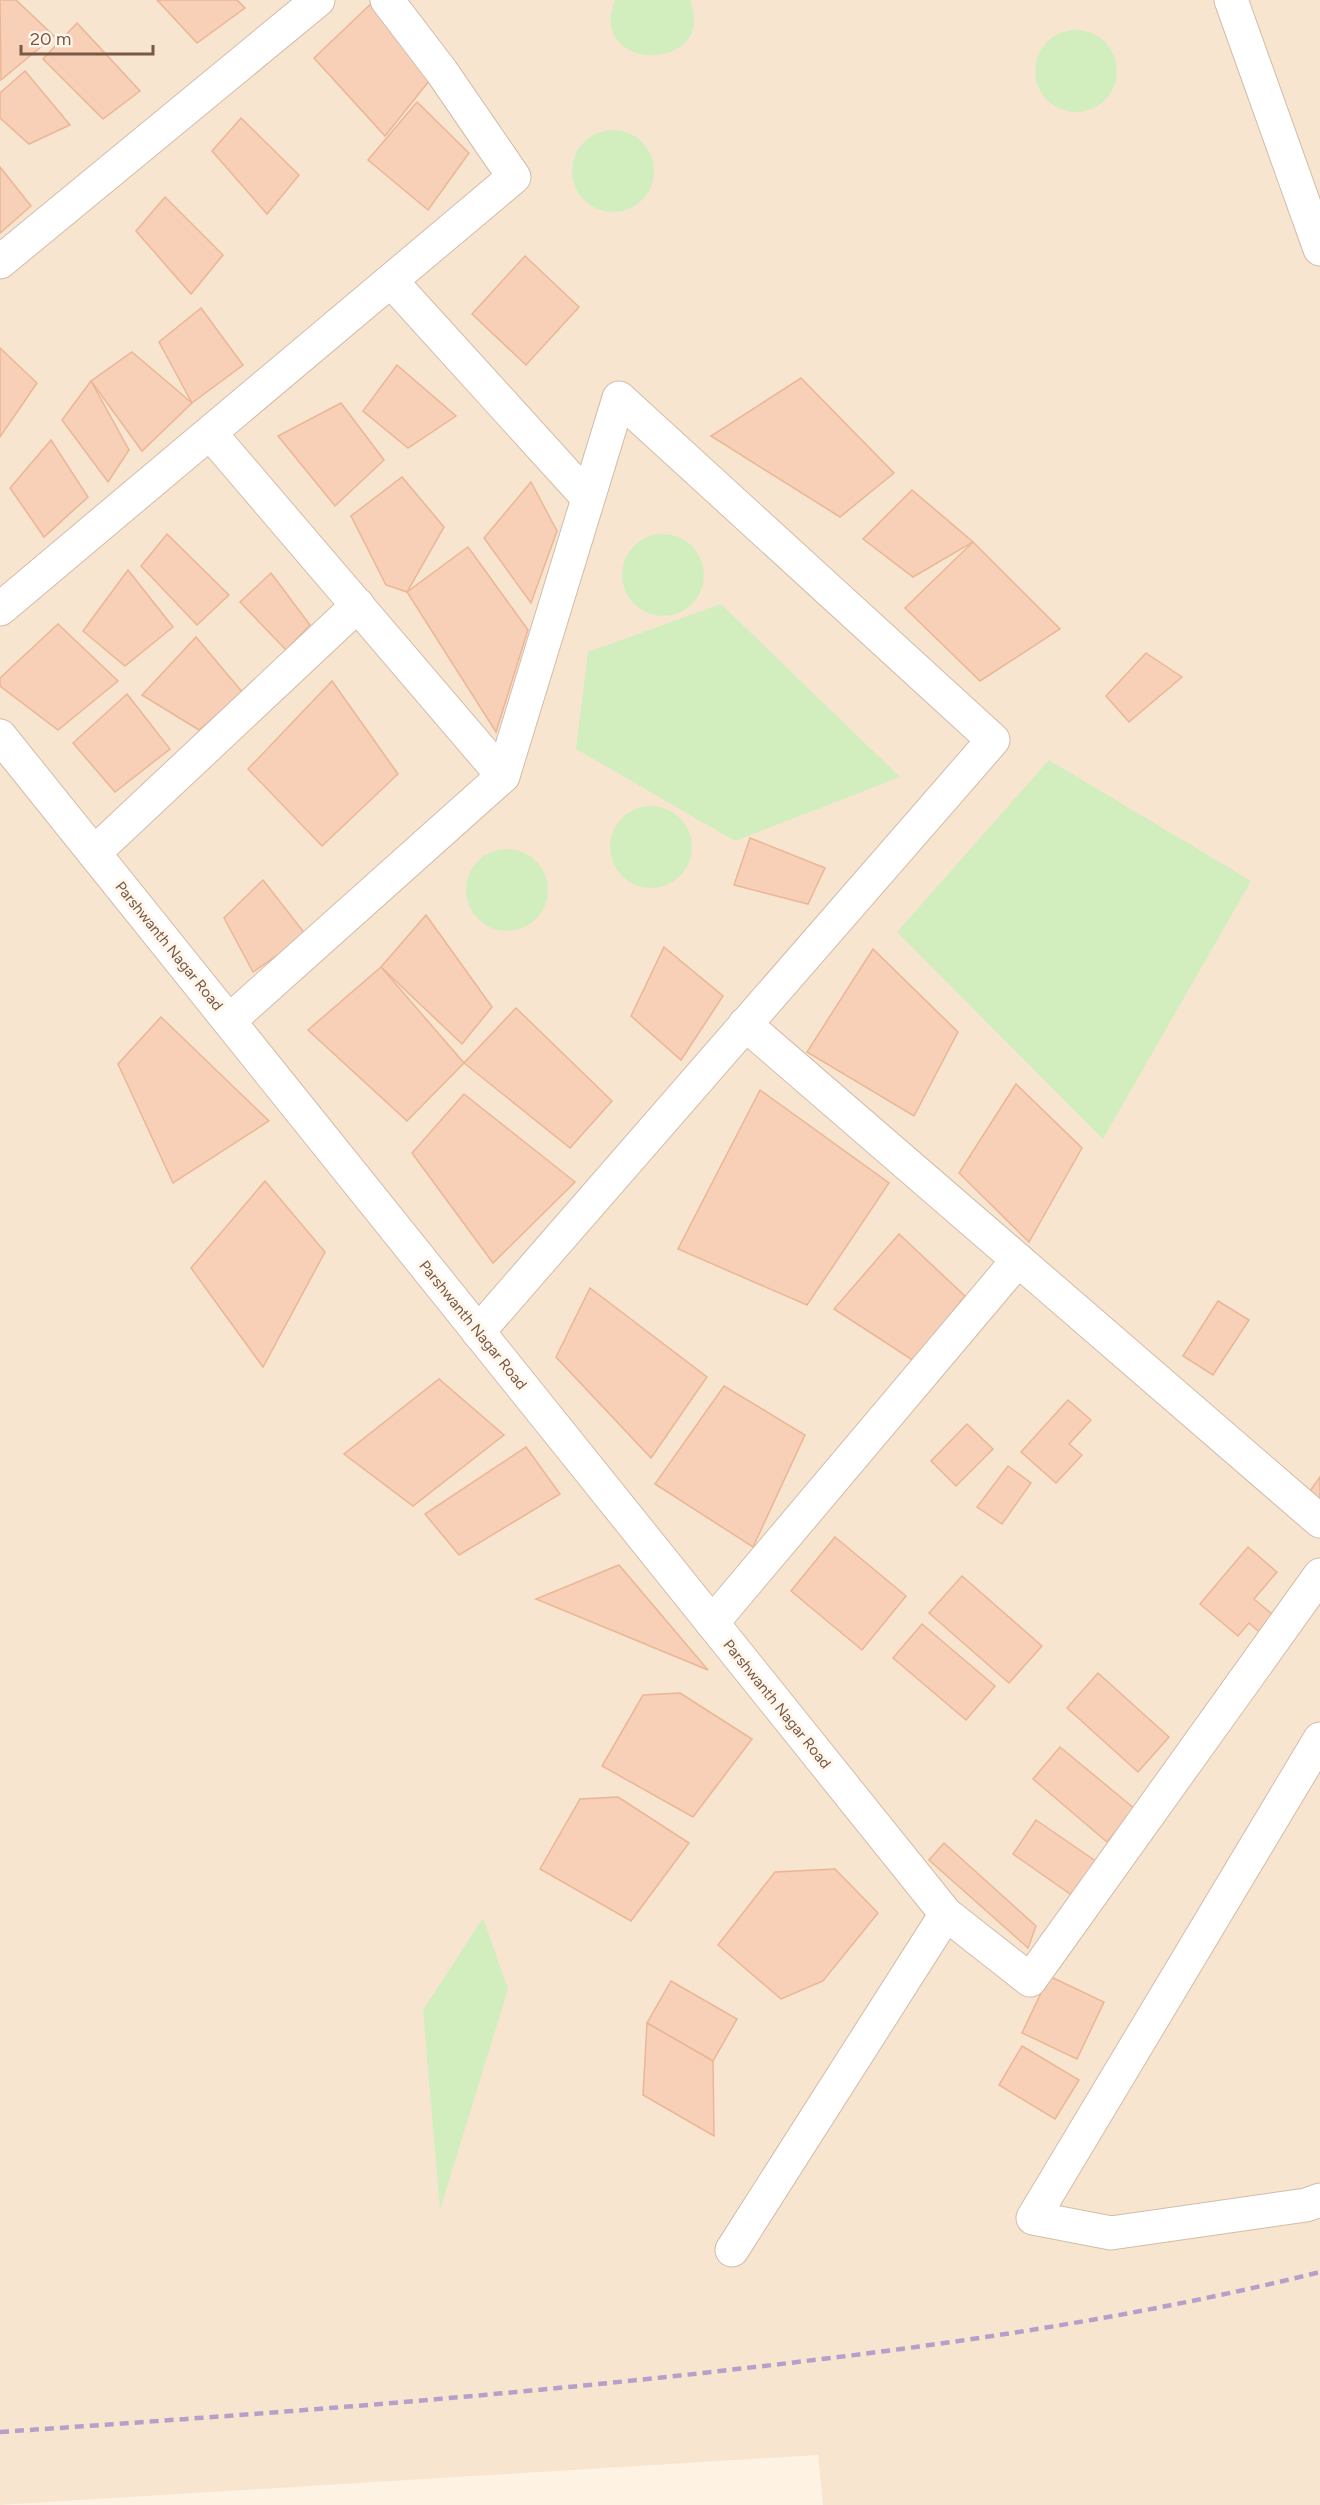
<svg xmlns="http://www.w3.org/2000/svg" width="1320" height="2505" font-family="Figtree,sans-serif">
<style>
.residential{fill:#f7e5d0}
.green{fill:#d2eebf}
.building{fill:#f7d0b7;stroke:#ebb696;stroke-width:1.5}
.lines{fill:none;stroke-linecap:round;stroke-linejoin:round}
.minor-casing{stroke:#d3bcaa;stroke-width:35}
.minor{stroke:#fff;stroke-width:33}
.rail{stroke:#b6a0c9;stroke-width:4.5;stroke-dasharray:9 6;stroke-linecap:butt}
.labels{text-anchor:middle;stroke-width:6;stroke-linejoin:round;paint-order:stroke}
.street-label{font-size:15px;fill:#795846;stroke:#fff7eb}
</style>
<rect width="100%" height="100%" fill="#fef3e3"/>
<polygon class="residential" points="0,0 1320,0 1320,2505 823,2505 818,2455 0,2505"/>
<g class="green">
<path d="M 615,0 L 690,0 C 720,72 585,75 615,0 Z"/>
<circle cx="1076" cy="71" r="41"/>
<circle cx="613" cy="171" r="41"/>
<circle cx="663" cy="575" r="41"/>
<polygon points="721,604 900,777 735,841 576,749 588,652"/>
<polygon points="1049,760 1251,881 1103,1139 897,932"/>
<circle cx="651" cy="847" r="41"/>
<circle cx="507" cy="890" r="41"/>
<polygon points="483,1918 508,1989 440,2210 423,2010"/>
</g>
<g class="building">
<polygon points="0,0 16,0 54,36 1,80"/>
<polygon points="157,0 237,0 245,8 197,43"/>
<polygon points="375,0 429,81 385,136 314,58"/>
<polygon points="77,23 140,91 103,119 43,59"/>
<polygon points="25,71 70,125 29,144 0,118 0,93"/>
<polygon points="417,102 469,153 428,210 368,160"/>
<polygon points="241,118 299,175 267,214 212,151"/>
<polygon points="0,167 31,206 0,233"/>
<polygon points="165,197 223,255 191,294 136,231"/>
<polygon points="525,256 579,307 526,365 472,314"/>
<polygon points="201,308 243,365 192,403 159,342"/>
<polygon points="0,348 37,383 0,437"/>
<polygon points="132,352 192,403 142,451 91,381"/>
<polygon points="397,365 456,416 408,448 363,411"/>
<polygon points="801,378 894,473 840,517 711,436"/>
<polygon points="91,381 129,450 108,482 62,420"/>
<polygon points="341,403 384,460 335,506 278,436"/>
<polygon points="51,440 88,497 44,537 10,488"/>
<polygon points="402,477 444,527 407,592 386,585 351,516"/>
<polygon points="531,482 557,531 531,603 484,538"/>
<polygon points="912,490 973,542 913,577 863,539"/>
<polygon points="167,534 229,595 197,625 141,566"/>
<polygon points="973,542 1060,629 980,681 905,608"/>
<polygon points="468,547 528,630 496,732 407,592"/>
<polygon points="128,570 173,627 125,666 83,631"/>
<polygon points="271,573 310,625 286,650 240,602"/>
<polygon points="58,624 118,681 58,730 0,686 0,678"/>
<polygon points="196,637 243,693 199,730 142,695"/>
<polygon points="1146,653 1182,677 1129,722 1106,696"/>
<polygon points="332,681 398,774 322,846 248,769"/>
<polygon points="127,694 170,749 115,792 73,743"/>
<polygon points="750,838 825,868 808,904 734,885"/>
<polygon points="263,880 306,935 253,972 224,918"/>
<polygon points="426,915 492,1007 462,1044 381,967"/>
<polygon points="664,947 723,996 681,1060 631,1016"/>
<polygon points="873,949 958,1032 914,1116 807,1052"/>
<polygon points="381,967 464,1063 407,1121 308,1030"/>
<polygon points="516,1008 612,1101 570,1148 464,1063"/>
<polygon points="161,1017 269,1121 173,1183 118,1064"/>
<polygon points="1016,1084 1082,1148 1029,1242 959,1173"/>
<polygon points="760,1090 889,1183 807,1305 678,1249"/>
<polygon points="464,1094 575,1182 493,1263 412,1153"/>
<polygon points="265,1181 325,1252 263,1367 191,1268"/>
<polygon points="899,1234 965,1296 914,1361 834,1309"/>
<polygon points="590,1288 707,1377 651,1458 556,1357"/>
<polygon points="1218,1301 1249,1320 1213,1375 1183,1356"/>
<polygon points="439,1379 504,1435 413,1506 344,1454"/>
<polygon points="724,1386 805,1435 753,1547 655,1484"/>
<polygon points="1068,1400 1091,1420 1069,1444 1082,1455 1056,1483 1021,1452"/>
<polygon points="967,1424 993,1449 956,1486 931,1461"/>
<polygon points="526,1447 560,1494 459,1555 425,1514"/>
<polygon points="1008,1466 1031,1483 1002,1524 977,1507"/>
<polygon points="1320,1477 1320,1504 1307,1495"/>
<polygon points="835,1537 906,1596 862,1650 791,1591"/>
<polygon points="1248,1547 1277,1572 1254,1599 1278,1619 1264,1636 1249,1623 1238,1636 1200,1604"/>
<polygon points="619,1565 708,1670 536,1599"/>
<polygon points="962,1576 1042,1646 1009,1683 929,1613"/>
<polygon points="922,1624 995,1686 966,1720 893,1658"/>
<polygon points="1098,1673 1169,1737 1138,1772 1067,1708"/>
<polygon points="680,1693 752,1739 693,1817 602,1766 643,1695"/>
<polygon points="1060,1747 1135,1809 1107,1842 1033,1779"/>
<polygon points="618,1797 689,1843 631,1921 540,1869 580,1799"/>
<polygon points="1036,1820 1097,1862 1073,1896 1013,1854"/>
<polygon points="944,1843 1036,1926 1028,1948 929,1860"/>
<polygon points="835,1869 878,1913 823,1981 781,1999 718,1945 775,1872"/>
<polygon points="1049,1976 1104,2002 1077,2059 1022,2033"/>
<polygon points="671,1981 737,2019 713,2061 647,2023"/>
<polygon points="647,2023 713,2061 714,2136 643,2095"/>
<polygon points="1022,2046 1079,2080 1055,2119 999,2085"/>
</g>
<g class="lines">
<defs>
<g id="minor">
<polyline points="1231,0 1320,249"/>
<polyline points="0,262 318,0"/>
<polyline points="391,281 588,498"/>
<polyline points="210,433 503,776"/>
<polyline points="0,609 514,177 442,72 387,0"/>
<polyline points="0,736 946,1914 1030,1980 1320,1575"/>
<polyline points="94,853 358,605"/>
<polyline points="229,1021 503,776 619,398 993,740 478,1332"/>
<polyline points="745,1024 1320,1521"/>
<polyline points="712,1623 1018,1260"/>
<polyline points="1320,1739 1033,2218 1111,2233 1306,2205 1320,2200"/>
<polyline points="732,2250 946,1914"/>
</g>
</defs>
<use href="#minor" class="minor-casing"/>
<use href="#minor" class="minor"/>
<path class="rail" d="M 0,2432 C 249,2415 498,2397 746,2368 C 939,2346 1132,2319 1320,2272"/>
</g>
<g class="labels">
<g class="street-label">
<text transform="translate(169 946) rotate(51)" y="5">Parshwanth Nagar Road</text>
<text transform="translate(473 1325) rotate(51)" y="5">Parshwanth Nagar Road</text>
<text transform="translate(777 1704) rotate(51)" y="5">Parshwanth Nagar Road</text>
</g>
</g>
<path d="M21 45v9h132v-9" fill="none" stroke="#795846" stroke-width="3"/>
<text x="30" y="45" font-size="18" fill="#795846" stroke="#fff7eb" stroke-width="4.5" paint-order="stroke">20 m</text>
</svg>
